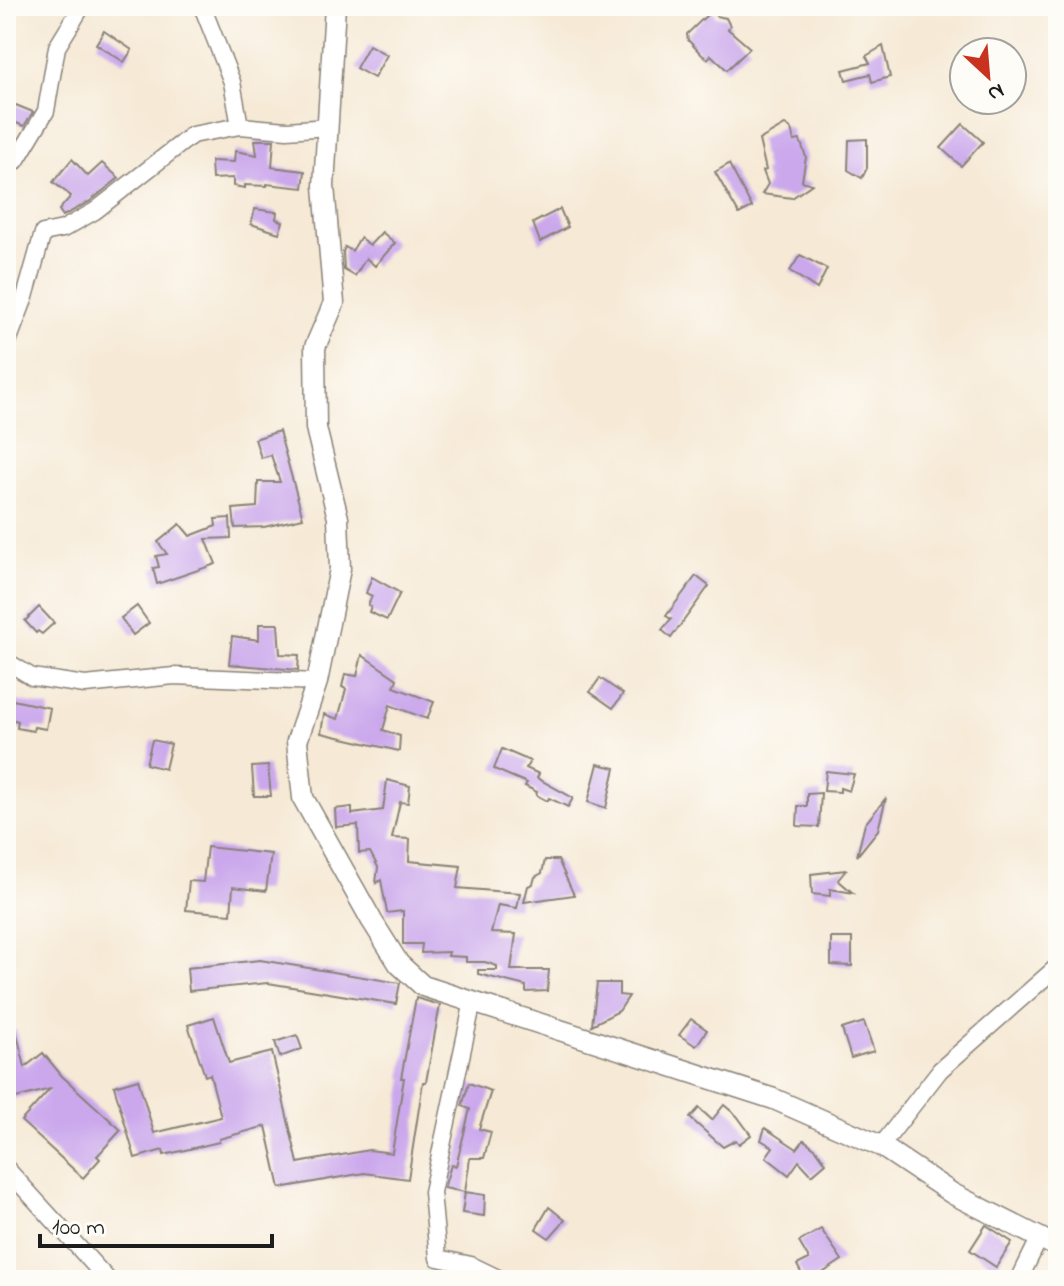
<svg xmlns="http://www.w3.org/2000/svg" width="1064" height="1286" font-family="'Indie Flower',sans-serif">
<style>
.building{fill:#cba8ec}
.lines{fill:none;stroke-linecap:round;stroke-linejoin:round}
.minor-casing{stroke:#898278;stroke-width:19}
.major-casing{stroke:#898278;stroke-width:23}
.minor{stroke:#fff;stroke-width:16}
.major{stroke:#fff;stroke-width:20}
</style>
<rect width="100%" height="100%" fill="#fdfcf7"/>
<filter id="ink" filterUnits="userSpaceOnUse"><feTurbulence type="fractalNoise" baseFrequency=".0125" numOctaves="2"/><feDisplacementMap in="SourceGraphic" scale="16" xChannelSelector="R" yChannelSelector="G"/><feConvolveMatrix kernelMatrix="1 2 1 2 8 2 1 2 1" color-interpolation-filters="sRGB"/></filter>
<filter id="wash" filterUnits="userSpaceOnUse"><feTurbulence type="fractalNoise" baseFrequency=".006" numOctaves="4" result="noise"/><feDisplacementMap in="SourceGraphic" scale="32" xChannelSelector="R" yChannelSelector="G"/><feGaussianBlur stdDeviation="1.8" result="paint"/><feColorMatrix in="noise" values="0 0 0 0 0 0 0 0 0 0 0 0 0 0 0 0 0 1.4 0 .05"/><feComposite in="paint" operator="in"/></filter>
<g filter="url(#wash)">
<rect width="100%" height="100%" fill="#f6e9d5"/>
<g id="blocks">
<g class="building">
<polygon points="712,10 716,16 726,18 730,26 728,29 750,48 727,70 711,55 708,59 702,55 688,40 687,34"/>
<polygon points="104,31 132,50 124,62 96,44"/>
<polygon points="369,45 387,55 374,78 356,68"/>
<polygon points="883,46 890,77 872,82 870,74 846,80 843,70 870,63 866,56"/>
<polygon points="6,101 33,112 24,126 6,119"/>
<polygon points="963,124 983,142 961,166 941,148"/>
<polygon points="785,125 791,129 794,141 800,140 806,157 802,181 812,184 792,198 762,194 768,184 763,171 766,170 759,140"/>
<polygon points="867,139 867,168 862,178 848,170 849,140"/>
<polygon points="255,140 274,140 272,167 305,171 303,188 267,184 267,186 245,185 245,188 233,186 233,178 212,179 211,161 234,162 235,151 257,155"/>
<polygon points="72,159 88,176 102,163 119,178 89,202 63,216 59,210 71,196 53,182"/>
<polygon points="729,164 752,207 739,214 715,172"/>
<polygon points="255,209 277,212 276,219 283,222 279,233 251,224"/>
<polygon points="560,209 568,227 540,242 533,223"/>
<polygon points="382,232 395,243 375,266 366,258 355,276 344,270 343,252 345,247 352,251 360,238 370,245"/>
<polygon points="800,255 827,269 817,289 790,271"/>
<polygon points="279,431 303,518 264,527 235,528 233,509 257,507 258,482 280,482 271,455 261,458 255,439"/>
<polygon points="230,518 231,538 206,539 216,564 157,584 153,568 159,567 156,556 167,554 158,542 180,524 190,536 216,526 215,519"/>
<polygon points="696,576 709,586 671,638 662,630 671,619 666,616"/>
<polygon points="372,577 400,593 387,620 369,612 371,606 368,605 372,596 366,593"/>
<polygon points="137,606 149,623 133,635 121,618"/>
<polygon points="39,607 54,623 42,634 38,631 36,633 25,621"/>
<polygon points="259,624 278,624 280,654 299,655 298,670 229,664 232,636 259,640"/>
<polygon points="362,655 397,679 394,687 434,702 427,719 390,705 383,730 400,736 399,751 321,733 324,714 338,719 346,689 342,687 345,674 357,676"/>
<polygon points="600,678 623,694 613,708 590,692"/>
<polygon points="13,700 50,708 46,729 34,727 33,731 17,728 18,721 8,718"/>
<polygon points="152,740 171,744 165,769 146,764"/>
<polygon points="502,749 530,761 526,768 539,774 537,778 573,798 568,807 549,798 547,801 536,795 537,792 525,786 527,783 494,769"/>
<polygon points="598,764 615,768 606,808 588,802"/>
<polygon points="268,766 271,796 254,796 252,767"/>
<polygon points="826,771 854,774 849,791 840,788 840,792 824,791"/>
<polygon points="387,780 410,786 408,803 400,802 392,838 410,839 409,861 461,866 457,888 520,893 517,908 498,905 491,933 516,934 511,970 549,970 547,991 526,992 526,986 478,974 478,970 497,970 497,966 485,962 466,962 466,957 448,956 449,952 421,953 422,944 403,944 403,911 387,913 381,880 376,883 378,867 370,852 359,853 358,825 336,827 335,809 352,807 352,814 383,810"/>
<polygon points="821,793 819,827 797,826 798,806 807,806 807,794"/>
<polygon points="886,798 878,830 857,856 865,824"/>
<polygon points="207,847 271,854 266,891 233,887 231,914 186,910 189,881 203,882"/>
<polygon points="545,860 558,860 574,895 524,902 528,886 533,884 535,877 542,873"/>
<polygon points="846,870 838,880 853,893 830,889 830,896 812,894 811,874"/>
<polygon points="831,938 852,938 852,966 831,965"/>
<polygon points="260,960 400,983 396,1004 268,983 189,991 187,968"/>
<polygon points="597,983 619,983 619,995 629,996 619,1011 592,1025"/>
<polygon points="416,998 440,1005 426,1082 423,1082 408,1179 364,1173 280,1188 266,1126 219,1139 219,1142 164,1155 163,1150 135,1158 114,1086 138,1079 154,1133 221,1117 210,1074 205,1076 188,1025 214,1017 229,1063 272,1052 298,1163 369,1150 392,1153 404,1078 401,1078"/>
<polygon points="691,1019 707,1030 696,1046 679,1035"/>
<polygon points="864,1022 874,1051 851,1058 842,1029"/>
<polygon points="16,1030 25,1067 43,1053 62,1076 121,1130 97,1156 100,1159 83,1178 21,1121 50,1089 8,1100 6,1090 6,1033"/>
<polygon points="297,1035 302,1049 280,1057 275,1042"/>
<polygon points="469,1083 491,1091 479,1129 491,1132 484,1158 470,1158 465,1192 444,1188 451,1165 456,1166 470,1109 462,1106"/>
<polygon points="724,1105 737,1116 751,1135 739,1144 736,1140 723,1147 690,1118 699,1108 712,1120"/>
<polygon points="765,1128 797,1149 804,1140 816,1149 826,1163 812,1175 799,1161 789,1175 766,1157 773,1147 761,1140"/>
<polygon points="465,1192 485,1195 484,1216 462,1213"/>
<polygon points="549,1207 565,1220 549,1238 536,1229"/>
<polygon points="986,1225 1012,1242 996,1267 970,1250"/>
<polygon points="821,1229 842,1260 812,1280 805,1280 797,1265 809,1259 799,1242"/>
</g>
</g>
</g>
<g filter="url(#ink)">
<use href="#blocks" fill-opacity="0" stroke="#898278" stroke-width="2"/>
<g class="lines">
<defs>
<g id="minor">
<polyline points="200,6 204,11 232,82 240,126"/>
<polyline points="16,161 46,111 57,47 82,6"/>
<polyline points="6,347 25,297 43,233 63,229 95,211 192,135 240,126 287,130 328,127"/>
<polyline points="6,661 32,677 85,685 174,676 317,682"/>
<polyline points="473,1001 432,1192 438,1258 471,1265 502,1280"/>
<polyline points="881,1146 940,1070 1058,966"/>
<polyline points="6,1168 108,1280"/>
<polyline points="1019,1280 1039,1239"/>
</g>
<polyline id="major" points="335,6 324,186 334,303 315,347 316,428 338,518 340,569 317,682 297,741 303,798 372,921 399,964 423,986 774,1099 881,1146 953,1194 1058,1247"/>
</defs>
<use href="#minor" class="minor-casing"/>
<use href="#major" class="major-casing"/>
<use href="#minor" class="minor"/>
<use href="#major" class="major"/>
</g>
</g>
<rect width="1064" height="1286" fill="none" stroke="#fdfcf7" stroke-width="32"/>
<g transform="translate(988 76) rotate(154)"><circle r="38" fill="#fdfcf7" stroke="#a3a29f" stroke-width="2"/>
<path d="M0-6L14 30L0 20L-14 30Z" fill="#c8321e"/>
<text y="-12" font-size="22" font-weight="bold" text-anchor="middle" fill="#1c1c1c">N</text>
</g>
<path d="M40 1234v12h232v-12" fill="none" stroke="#1c1c1c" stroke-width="4"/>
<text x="52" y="1234" font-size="24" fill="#1c1c1c" stroke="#fdfcf7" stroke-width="6" paint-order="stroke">100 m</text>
</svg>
